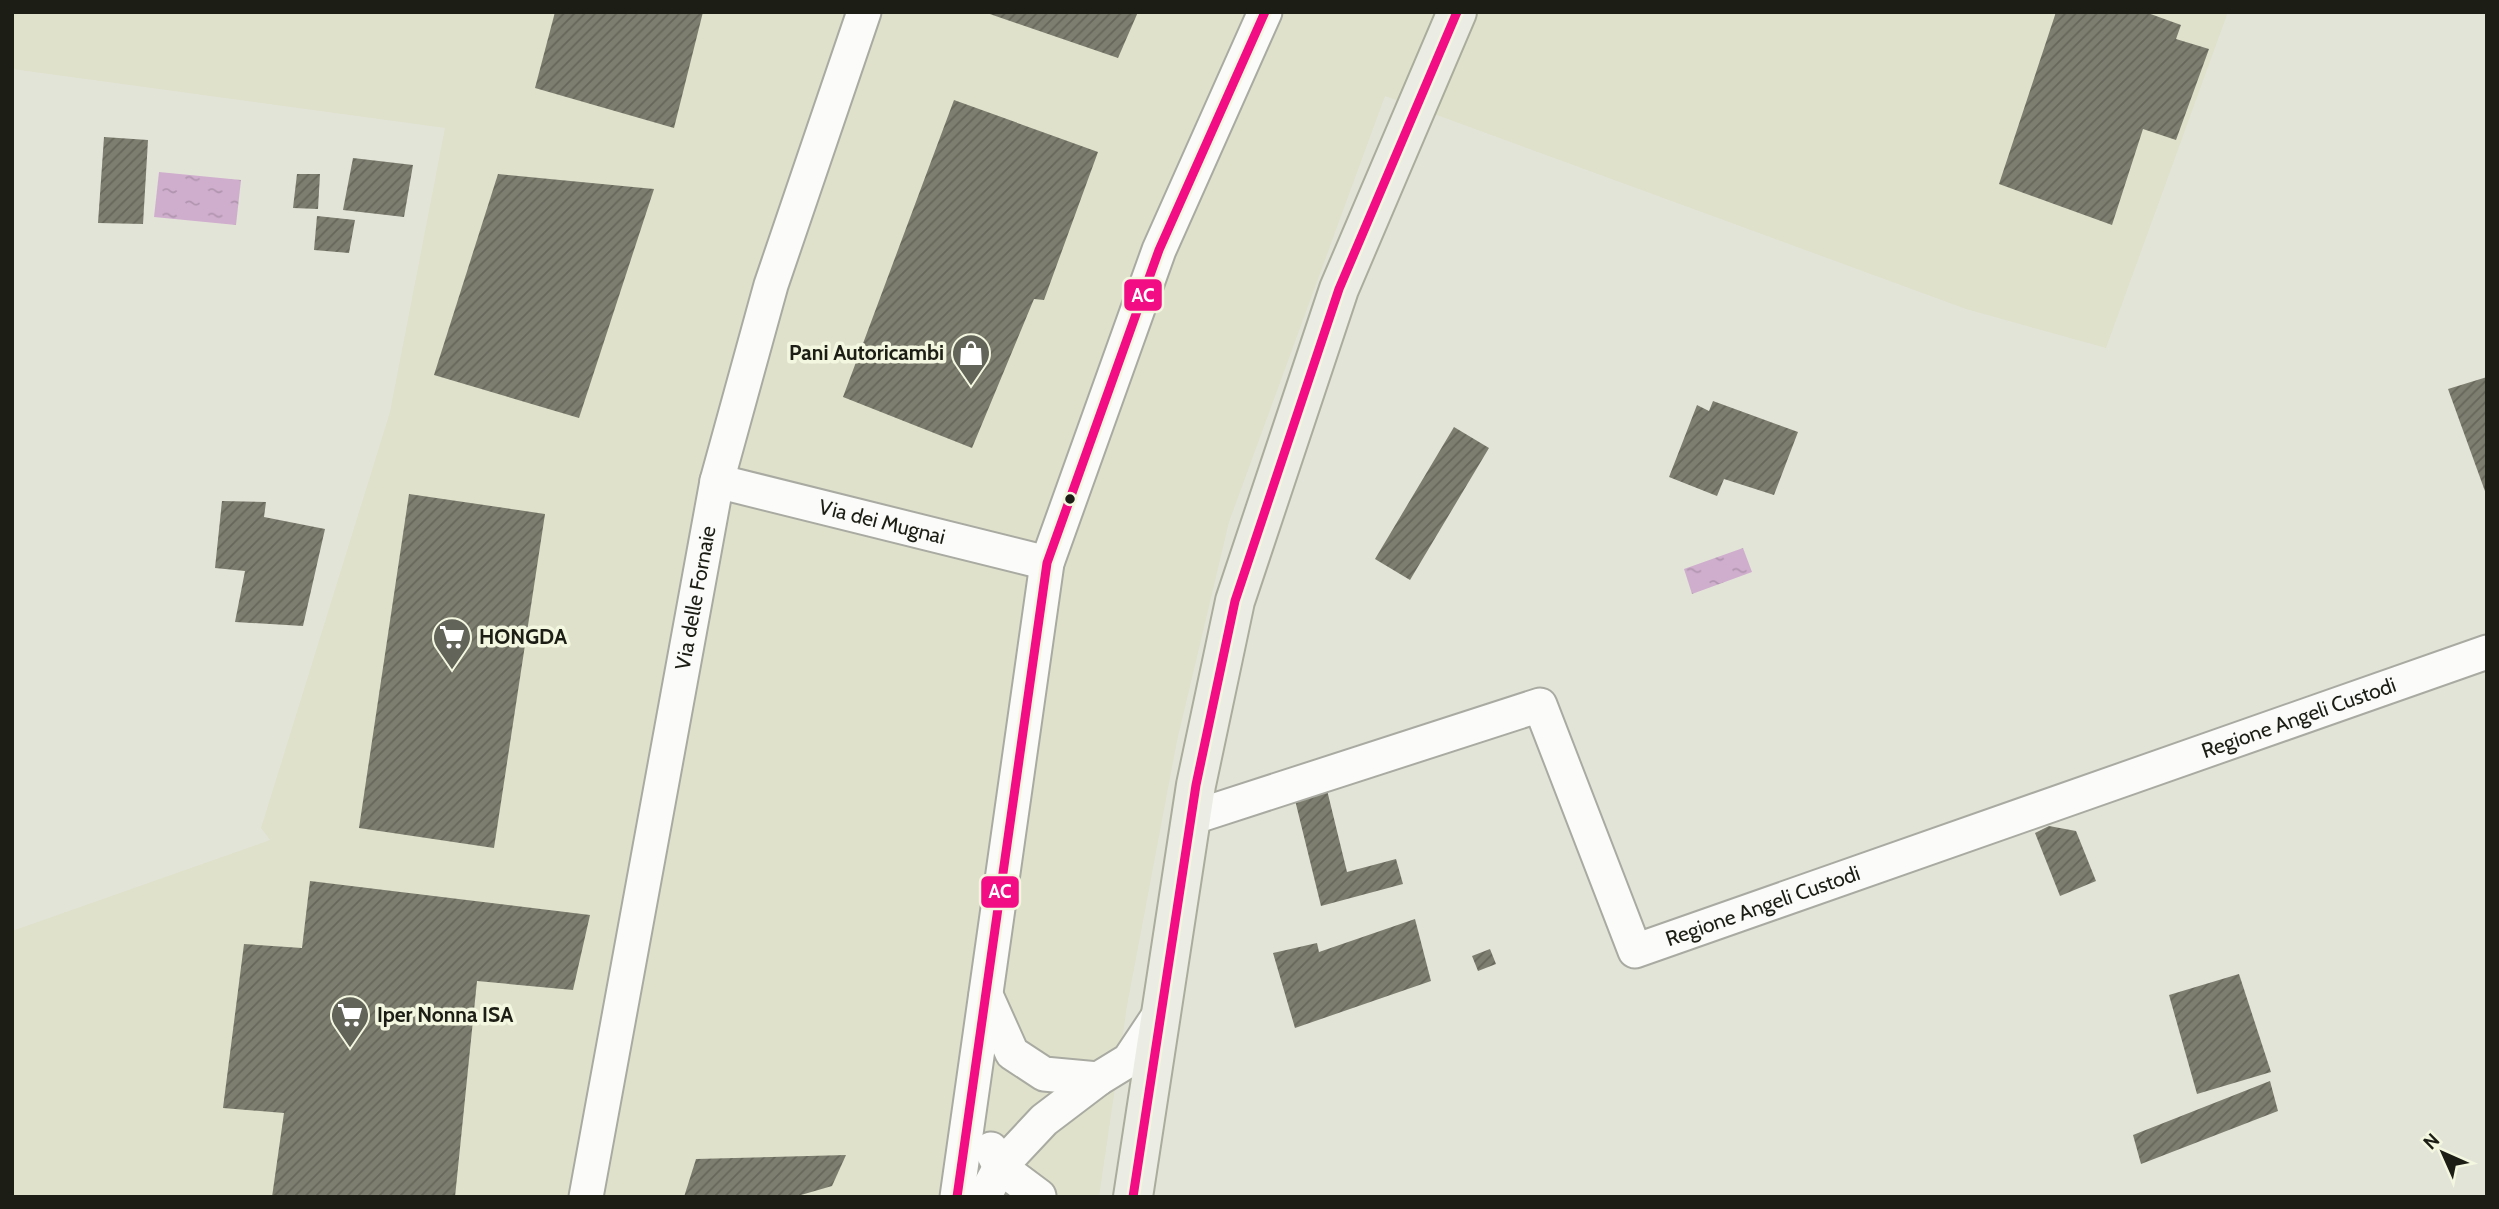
<svg xmlns="http://www.w3.org/2000/svg" width="2499" height="1209" font-family="Cabin,sans-serif">
<style>
.built{fill:#dfe1cb}
.water{fill:url(#water-ripples)}
.building{fill:url(#building-hatch)}
.lines{fill:none;stroke-linecap:round;stroke-linejoin:round}
.minor-casing{stroke:#a9aaa1;stroke-width:37}
.primary-casing{stroke:#aaac9c;stroke-width:42}
.minor{stroke:#fbfbf9;stroke-width:33}
.primary{stroke:#ebece4;stroke-width:38}
.bus-1-casing{stroke:#f4f7e0;stroke-width:14}
.bus-1{stroke:#f30d85;stroke-width:9}
.bus-dot{fill:#1c1d14;stroke:#f4f7e0;stroke-width:2.5}
.labels{text-anchor:middle;stroke-width:7;stroke-linejoin:round;paint-order:stroke}
.poi-label{font-size:21px;font-weight:bold;fill:#1c1d14;stroke:#f4f7e0;text-anchor:start}
.street-label{font-size:21px;fill:#1c1d14;stroke:#f4f7e0}
.line-badge{stroke:#f4f7e0;stroke-width:2.5}
.badge-label{font-size:19px;text-anchor:middle;font-weight:bold;fill:#fff}
</style>
<defs>
<pattern id="water-ripples" width="26" height="14" patternUnits="userSpaceOnUse" patternTransform="scale(1.75)"><rect width="26" height="14" fill="#cfaecd"/><path d="M2 4q2-2 4 0t4 0M15 11q2-2 4 0t4 0" fill="none" stroke="#b195af"/></pattern>
<pattern id="building-hatch" width="6" height="6" patternUnits="userSpaceOnUse" patternTransform="scale(1.75)"><rect width="6" height="6" fill="#7d7e6f"/><path d="M-1 1l2-2M0 6l6-6M5 7l2-2" fill="none" stroke="#66675a"/></pattern>
</defs>
<rect width="100%" height="100%" fill="#e3e4d8"/>
<polygon class="built" points="12,12 2228,12 2106,348 1966,309 1385,96 1229,522 1177,741 1127,1006 1099,1197 12,1197 12,931 270,840 261,828 390,412 445,128 12,69"/>
<g class="water">
<polygon points="159,172 241,180 236,225 154,217"/>
<polygon points="1743,548 1752,572 1692,594 1684,569"/>
</g>
<g class="building">
<polygon points="555,12 703,12 674,128 535,88"/>
<polygon points="984,12 1138,12 1118,58"/>
<polygon points="2056,12 2145,12 2181,25 2176,39 2209,49 2176,140 2143,129 2112,225 1999,184"/>
<polygon points="954,100 1098,152 1044,300 1034,299 972,448 843,397"/>
<polygon points="104,137 148,140 143,224 98,223"/>
<polygon points="353,158 413,165 404,217 343,210"/>
<polygon points="297,174 320,174 318,209 293,208"/>
<polygon points="498,174 654,189 579,418 434,375"/>
<polygon points="317,216 355,220 349,253 314,250"/>
<polygon points="2487,377 2487,494 2486,494 2448,389"/>
<polygon points="1713,401 1798,432 1774,495 1724,479 1717,496 1669,477 1697,405 1709,411"/>
<polygon points="1454,427 1489,448 1410,580 1375,559"/>
<polygon points="409,494 545,514 494,848 359,828"/>
<polygon points="222,501 266,502 264,517 325,529 303,626 235,622 245,571 215,568"/>
<polygon points="1327,790 1347,872 1396,859 1403,884 1321,906 1295,800"/>
<polygon points="2049,826 2076,831 2096,881 2060,896 2035,833"/>
<polygon points="310,881 590,915 573,990 477,981 455,1197 272,1197 284,1113 223,1108 244,944 302,948"/>
<polygon points="1415,919 1431,981 1295,1028 1273,953 1317,943 1319,952"/>
<polygon points="1490,949 1496,964 1478,971 1472,956"/>
<polygon points="2239,974 2271,1072 2197,1094 2169,995"/>
<polygon points="2270,1081 2278,1111 2141,1164 2133,1135"/>
<polygon points="846,1155 832,1186 794,1197 684,1197 696,1159"/>
</g>
<g class="lines">
<defs>
<g id="minor">
<path id="s1" d="M 717,481 L 1047,563"/>
<path id="s2" d="M 1191,818 L 1540,705 L 1635,951 L 2487,652"/>
<polyline points="986,995 1012,1053 1044,1074 1098,1079 1129,1060 1161,1012"/>
<polyline points="991,1149 1000,1167 1039,1196"/>
<path id="s3" d="M 586,1197 L 717,481 L 771,285 L 864,12"/>
<polyline points="957,1197 1047,563 1159,250 1265,12"/>
<polyline points="984,1197 1000,1167 1044,1120 1098,1079"/>
</g>
<polyline id="primary" points="1133,1197 1196,785 1235,601 1339,289 1457,12"/>
</defs>
<use href="#minor" class="minor-casing"/>
<use href="#primary" class="primary-casing"/>
<use href="#minor" class="minor"/>
<use href="#primary" class="primary"/>
<defs>
<g id="bus-1">
<polyline points="957,1197 1047,563 1159,250 1265,12"/>
<polyline points="1133,1197 1196,785 1235,601 1339,289 1457,12"/>
</g>
</defs>
<use href="#bus-1" class="bus-1-casing"/>
<use href="#bus-1" class="bus-1"/>
</g>
<defs>
<symbol id="shop-pin" viewBox="-11 -11 22 30"><path d="M0 17L-7.5 6A9.5 9.5 0 1 1 7.5 6Z" fill="#626359" stroke="#f4f7e0"/><path d="M-5-2.5h2.3a2.7 3.5 0 0 1 5.4 0H5L5.5 6h-11ZM-1.5-2.5h3a1.5 2.3 0 0 0-3 0Z" fill="#fff"/></symbol>
<symbol id="supermarket-pin" viewBox="-11 -11 22 30"><path d="M0 17L-7.5 6A9.5 9.5 0 1 1 7.5 6Z" fill="#626359" stroke="#f4f7e0"/><path d="M-6-5.5h2.5l.6 2H6L4.5 2H-2.5L-4.4-4H-6ZM-1.5 3.2a1.3 1.3 0 1 0 .1 0ZM3 3.2a1.3 1.3 0 1 0 .1 0Z" fill="#fff"/></symbol>
</defs>
<g fill-rule="evenodd">
<use href="#shop-pin" x="949" y="331" width="44" height="60"/>
<use href="#supermarket-pin" x="430" y="615" width="44" height="60"/>
<use href="#supermarket-pin" x="328" y="993" width="44" height="60"/>
</g>
<circle class="bus-dot" cx="1070" cy="499" r="6"/>
<g class="labels">
<g class="poi-label">
<text x="944" y="360" text-anchor="end">Pani Autoricambi</text>
<text x="479" y="644">HONGDA</text>
<text x="377" y="1022">Iper Nonna ISA</text>
</g>
<g class="street-label">
<text dy="7" stroke="none"><textPath href="#s1" startOffset="170">Via dei Mugnai</textPath></text>
<text dy="7" stroke="none"><textPath href="#s3" startOffset="609">Via delle Fornaie</textPath></text>
<text dy="7" stroke="none"><textPath href="#s2" startOffset="1334">Regione Angeli Custodi</textPath></text>
<text dy="7" stroke="none"><textPath href="#s2" startOffset="766">Regione Angeli Custodi</textPath></text>
</g>
</g>
<g class="line-badge">
<rect x="1123" y="278" width="40" height="34" rx="7" fill="#f30d85"/>
<rect x="980" y="875" width="40" height="34" rx="7" fill="#f30d85"/>
</g>
<g class="badge-label">
<text x="1143" y="302">AC</text>
<text x="1000" y="898">AC</text>
</g>
<rect width="2499" height="1209" fill="none" stroke="#1c1d14" stroke-width="28"/>
<g transform="translate(2443 1153) rotate(315)" stroke="#f4f7e0" stroke-width="5" paint-order="stroke">
<path d="M0-5L12 26L0 18L-12 26Z" fill="#1c1d14"/>
<text y="-10" font-size="19" font-weight="bold" text-anchor="middle" fill="#1c1d14">N</text>
</g>
</svg>
